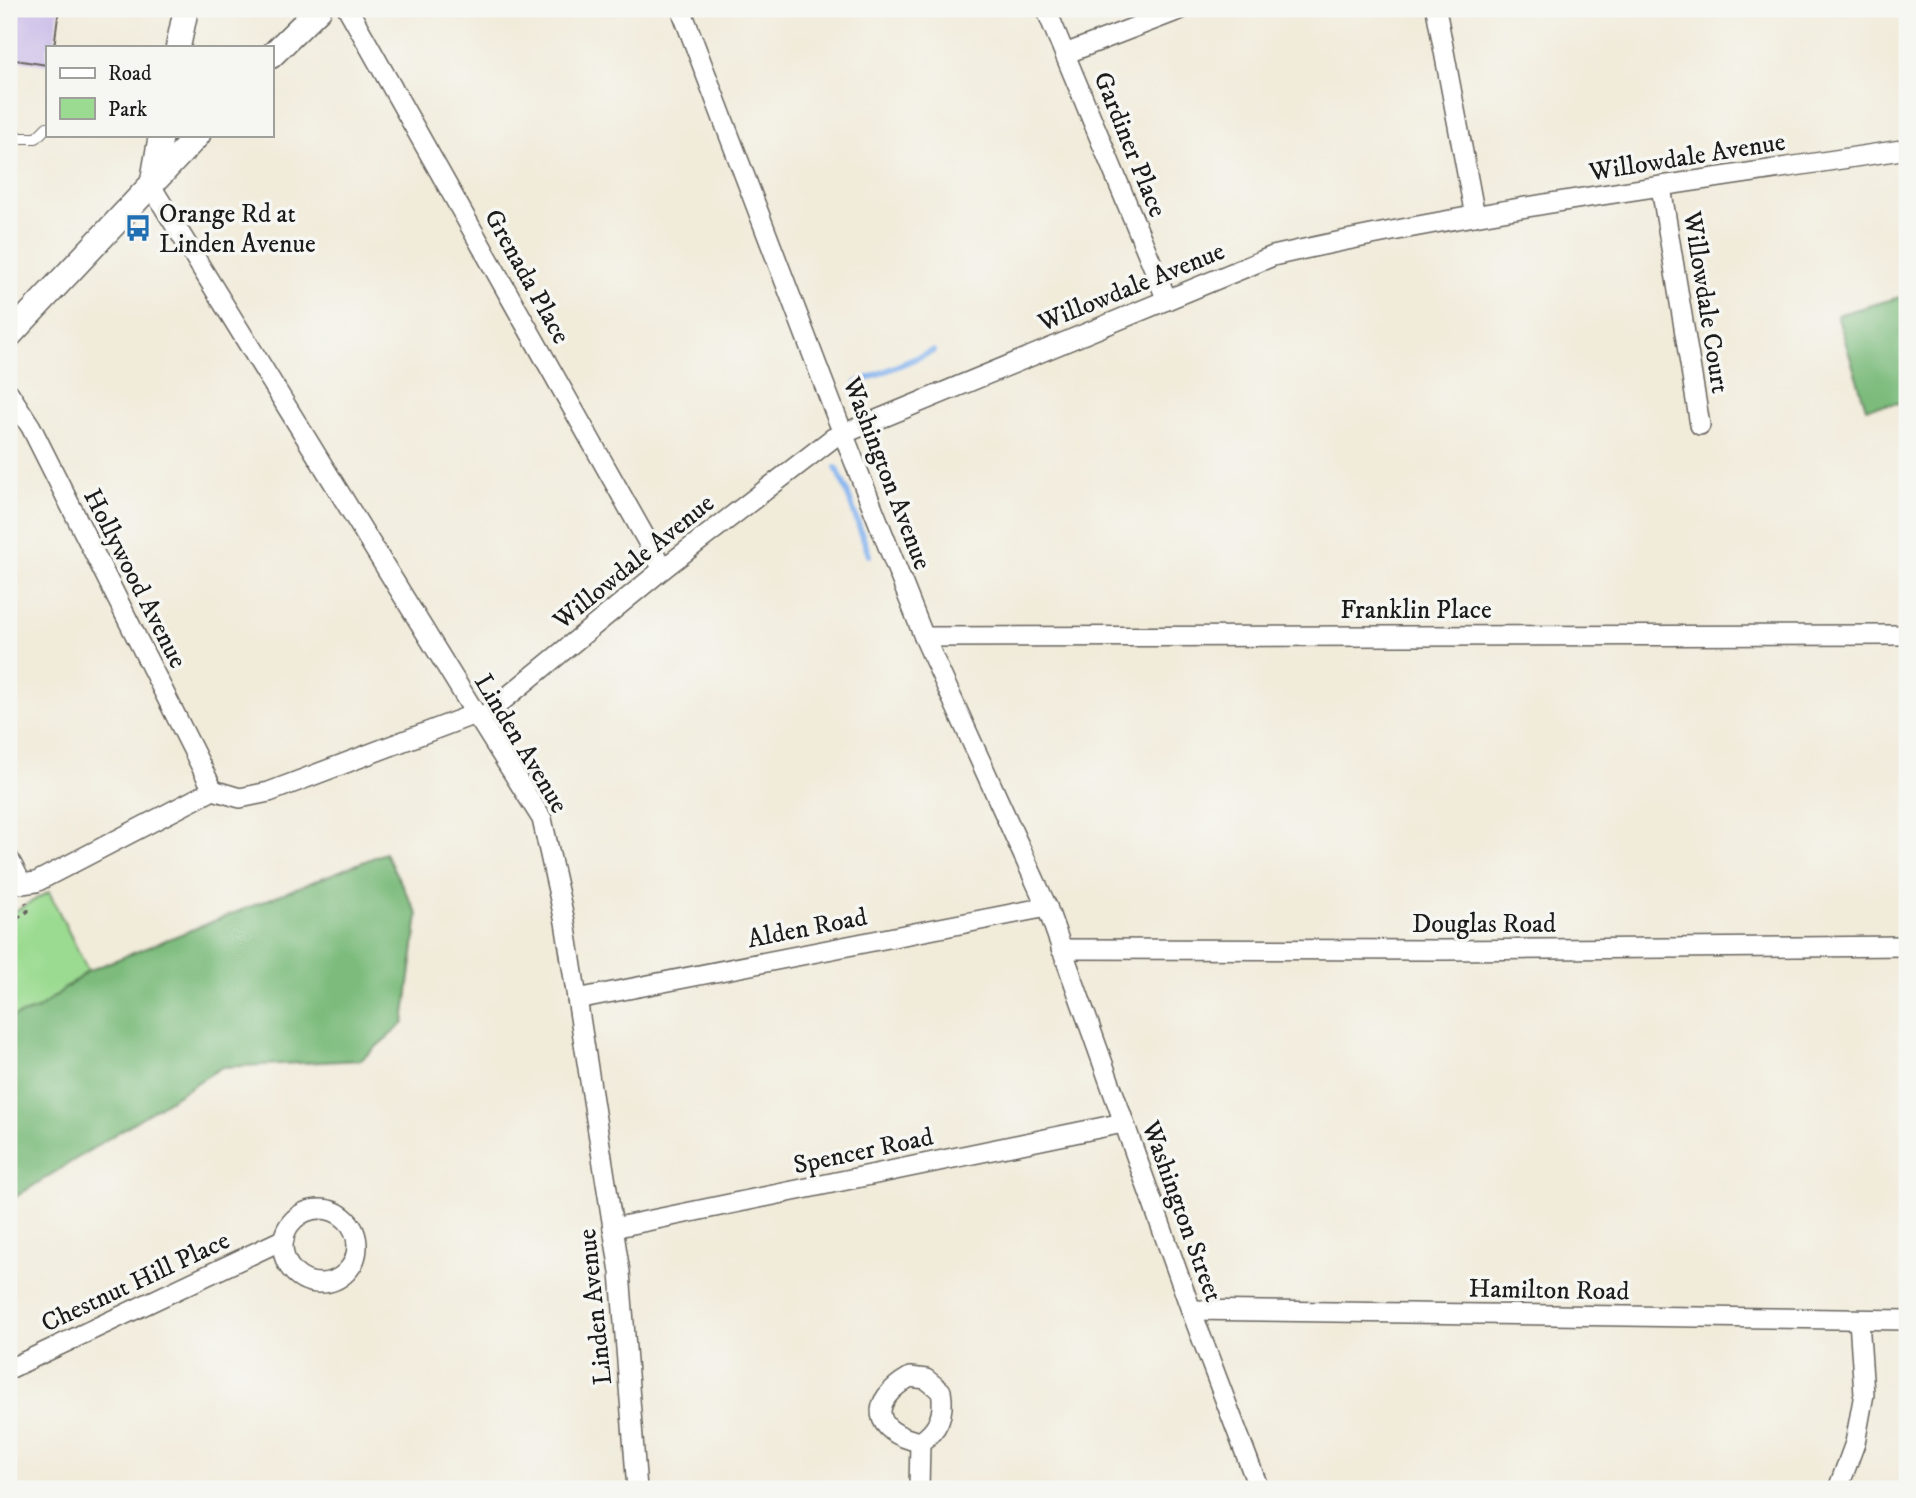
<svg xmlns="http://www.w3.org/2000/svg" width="1916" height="1498" font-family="'IM FELL DW Pica',serif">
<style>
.green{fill:#9bdb91;stroke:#5c7c56;stroke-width:2}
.forest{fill:#7cbb7b;stroke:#4c6c4c;stroke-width:2}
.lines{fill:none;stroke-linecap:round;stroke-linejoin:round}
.stream{stroke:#83b2ee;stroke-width:6}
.building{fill:#cabbe8}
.service-casing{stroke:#67645e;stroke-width:12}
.minor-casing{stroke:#67645e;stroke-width:22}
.tertiary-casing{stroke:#67645e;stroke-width:27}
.path{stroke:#67645e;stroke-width:3.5;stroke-dasharray:5 5;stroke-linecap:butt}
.service{stroke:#fff;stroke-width:10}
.minor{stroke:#fff;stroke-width:19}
.tertiary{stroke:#fff;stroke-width:24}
.labels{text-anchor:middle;stroke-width:7;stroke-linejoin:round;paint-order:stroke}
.street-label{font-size:26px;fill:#1c1c1c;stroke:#f6f6f2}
.poi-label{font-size:26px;fill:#1c1c1c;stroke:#f6f6f2;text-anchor:start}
</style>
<rect width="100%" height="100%" fill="#f6f6f2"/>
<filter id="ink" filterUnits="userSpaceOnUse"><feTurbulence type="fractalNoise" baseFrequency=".0143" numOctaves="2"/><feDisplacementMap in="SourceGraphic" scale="14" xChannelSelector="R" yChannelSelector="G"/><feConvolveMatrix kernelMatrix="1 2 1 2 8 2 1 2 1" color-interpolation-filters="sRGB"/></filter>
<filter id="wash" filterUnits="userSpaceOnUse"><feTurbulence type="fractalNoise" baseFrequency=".00686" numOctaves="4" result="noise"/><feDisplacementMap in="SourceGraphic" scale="28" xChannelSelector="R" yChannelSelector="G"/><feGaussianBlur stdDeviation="1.57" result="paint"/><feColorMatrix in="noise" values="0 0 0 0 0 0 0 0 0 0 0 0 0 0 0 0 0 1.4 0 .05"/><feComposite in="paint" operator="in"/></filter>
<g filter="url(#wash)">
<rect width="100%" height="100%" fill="#f1ebda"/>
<polygon class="green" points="49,892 88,971 38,1009 9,1018 9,914"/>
<g class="forest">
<polygon points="1907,295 1907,402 1866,408 1837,315"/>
<polygon points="385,853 418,915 404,1023 361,1060 222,1067 9,1201 9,1018 38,1009 88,971"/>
</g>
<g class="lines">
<g class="stream">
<polyline points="857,383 933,351"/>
<polyline points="836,468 846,489 869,555"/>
</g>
</g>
<g id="blocks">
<polygon class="building" points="9,9 59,9 54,47 47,47 47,65 9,59"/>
</g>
</g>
<g filter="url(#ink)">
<use href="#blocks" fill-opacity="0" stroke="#67645e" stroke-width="2"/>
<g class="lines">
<defs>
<polyline id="service" points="9,126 19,138 36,138 47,127"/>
<g id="minor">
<polyline points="348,9 663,569"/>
<polyline points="681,9 835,413 924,637 1047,907 1191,1310 1259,1489"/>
<polyline points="1046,9 1167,300"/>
<polyline points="1436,9 1475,216"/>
<polyline points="1065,54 1182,9"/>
<polyline points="151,186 469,703 542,819 565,922 620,1272 637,1489"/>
<polyline points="1661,187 1700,425"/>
<polyline points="9,393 31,427 213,790"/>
<polyline points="924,637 1907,635"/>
<path d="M 479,720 L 663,569 L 833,438 L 1273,256 C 1482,208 1696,182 1907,149"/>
<polyline points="9,859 22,884 36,882 213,790 240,798 269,792 475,714"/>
<polyline points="1061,949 1443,950 1907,946"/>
<polyline points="577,999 1047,907"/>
<circle cx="320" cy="1246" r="37"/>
<polyline points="613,1228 1123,1123"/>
<polyline points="1191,1310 1907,1320"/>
<polyline points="9,1369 284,1239"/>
<path d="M 910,1377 L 926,1379 L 941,1391 C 945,1413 939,1430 920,1442 C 872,1432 868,1401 910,1377 Z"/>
<polyline points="919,1489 920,1442"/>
<polyline points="1838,1489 1855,1443 1864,1394 1859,1320"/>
</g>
<g id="tertiary">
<polyline points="178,47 186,9"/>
<polyline points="271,56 319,9"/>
<polyline points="152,186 161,135"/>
<polyline points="9,336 198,135"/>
</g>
</defs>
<use href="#service" class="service-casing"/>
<use href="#minor" class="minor-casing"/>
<use href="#tertiary" class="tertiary-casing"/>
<polyline class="path" points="9,924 28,911 26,902"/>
<use href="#service" class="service"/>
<use href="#minor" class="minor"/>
<use href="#tertiary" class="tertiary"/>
</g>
</g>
<defs>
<symbol id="bus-bare" viewBox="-9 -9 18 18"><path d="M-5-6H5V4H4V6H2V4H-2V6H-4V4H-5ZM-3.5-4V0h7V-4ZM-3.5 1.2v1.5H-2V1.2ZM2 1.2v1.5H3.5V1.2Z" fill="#1f6fb2" stroke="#f6f6f2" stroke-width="2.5" paint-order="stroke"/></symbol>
</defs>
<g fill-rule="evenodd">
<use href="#bus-bare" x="119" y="209" width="38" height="38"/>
</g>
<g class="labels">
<g class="street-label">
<text transform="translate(1131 144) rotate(68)" y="9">Gardiner Place</text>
<text transform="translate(1687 156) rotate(-9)" y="9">Willowdale Avenue</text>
<text transform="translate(528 276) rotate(61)" y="9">Grenada Place</text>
<text transform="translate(1131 286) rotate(-22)" y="9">Willowdale Avenue</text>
<text transform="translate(1707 302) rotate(81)" y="9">Willowdale Court</text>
<text transform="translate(888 473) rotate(69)" y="9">Washington Avenue</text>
<text transform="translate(633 561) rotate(-39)" y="9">Willowdale Avenue</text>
<text transform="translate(136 578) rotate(63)" y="9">Hollywood Avenue</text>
<text x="1416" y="618">Franklin Place</text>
<text transform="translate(522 743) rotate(59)" y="9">Linden Avenue</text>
<text x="1484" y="932">Douglas Road</text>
<text transform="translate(807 927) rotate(-11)" y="9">Alden Road</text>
<text transform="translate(863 1150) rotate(-12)" y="9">Spencer Road</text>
<text transform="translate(1183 1211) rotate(70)" y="9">Washington Street</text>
<text transform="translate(135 1281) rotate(-25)" y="9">Chestnut Hill Place</text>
<text transform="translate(1549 1289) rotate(1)" y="9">Hamilton Road</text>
<text transform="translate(594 1307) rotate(-96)" y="9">Linden Avenue</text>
</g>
<g class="poi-label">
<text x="159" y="222">Orange Rd at<tspan x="159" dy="30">Linden Avenue</tspan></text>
</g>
</g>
<rect width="1916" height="1498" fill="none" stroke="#f6f6f2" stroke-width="35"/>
<rect x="46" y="46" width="228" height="91" fill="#f6f6f2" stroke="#9f9f9c" stroke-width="2"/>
<rect x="60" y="68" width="35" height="10" fill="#ffffff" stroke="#9f9f9c" stroke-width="2"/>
<text x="108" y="80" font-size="21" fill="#1c1c1c">Road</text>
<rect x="60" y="98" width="35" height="21" fill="#9bdb91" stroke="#9f9f9c" stroke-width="2"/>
<text x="108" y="116" font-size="21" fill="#1c1c1c">Park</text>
</svg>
